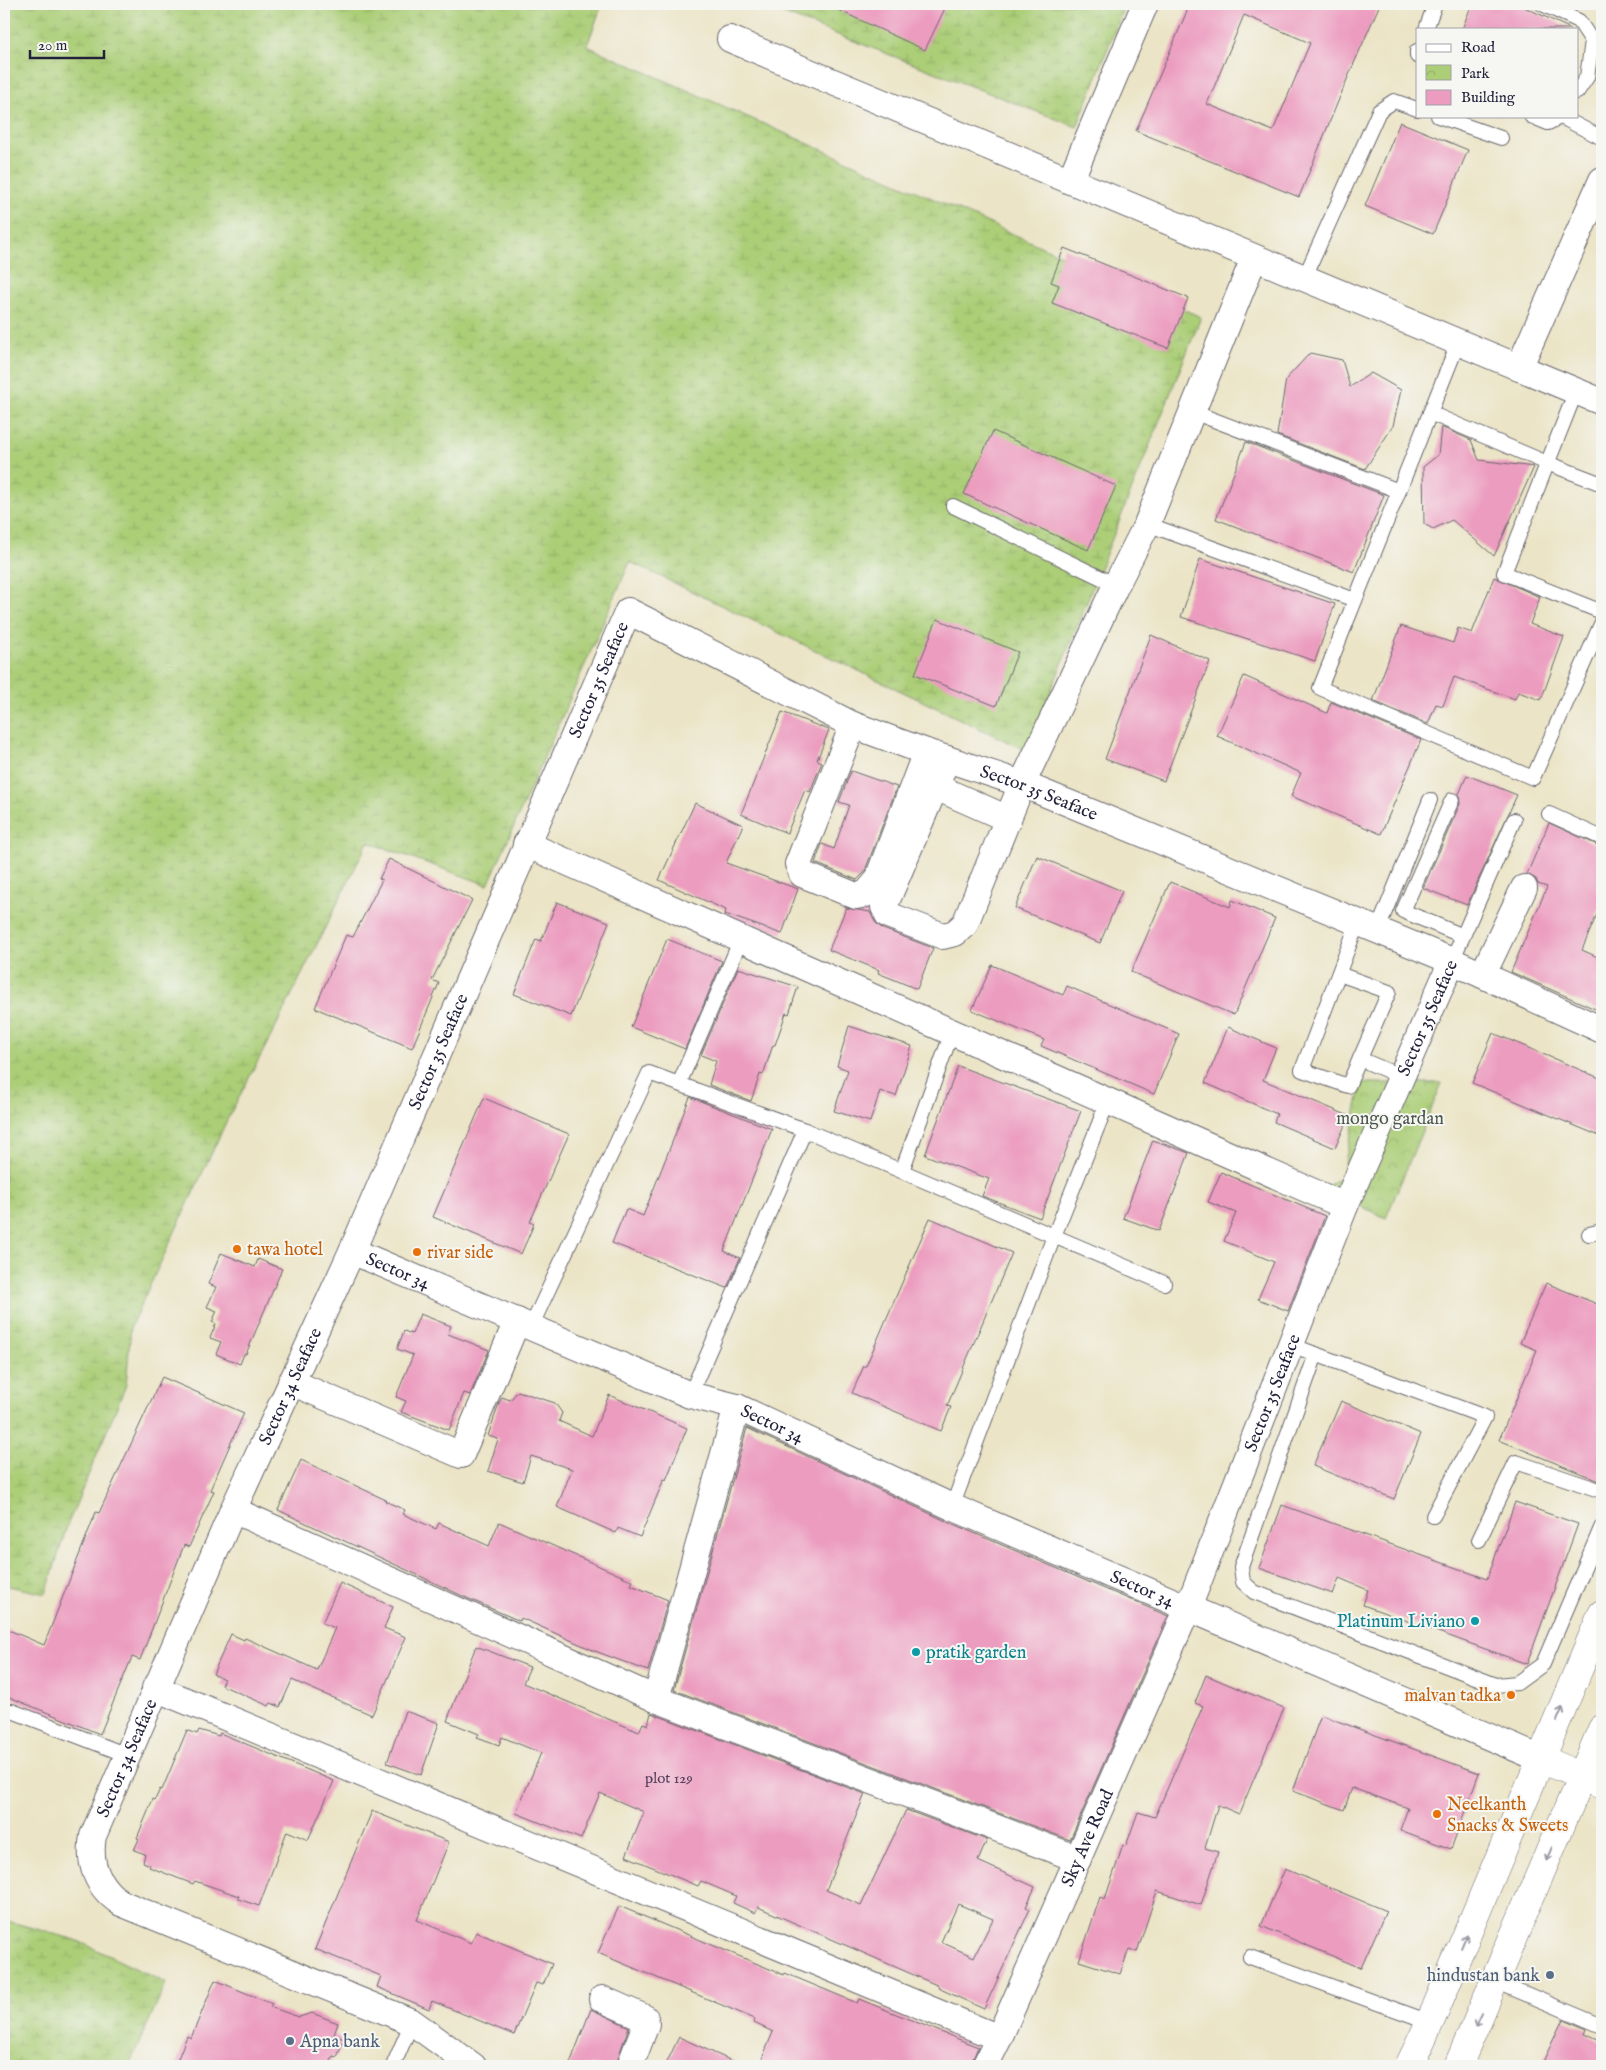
<svg xmlns="http://www.w3.org/2000/svg" width="1606" height="2070" font-family="'IM FELL English',serif">
<style>
.wetland{fill:url(#wetland-marsh);stroke:#667859}
.park{fill:url(#park-crowns);stroke:#667859}
.building{fill:#ec9cbf;fill-rule:evenodd}
.lines{fill:none;stroke-linecap:round;stroke-linejoin:round}
.service-casing{stroke:#68666c;stroke-width:16}
.minor-casing{stroke:#68666c;stroke-width:28}
.tertiary-casing{stroke:#68666c;stroke-width:29}
.secondary-casing{stroke:#68666c;stroke-width:29}
.service{stroke:#fff;stroke-width:14}
.minor{stroke:#fff;stroke-width:26}
.tertiary{stroke:#fff;stroke-width:28}
.secondary{stroke:#fff;stroke-width:28}
.oneway{stroke:#9c9ca7}
.food-dot{fill:#e8710a;stroke:#f6f6f2;stroke-width:2}
.culture-dot{fill:#0f9aa8;stroke:#f6f6f2;stroke-width:2}
.service-dot{fill:#5c6f8a;stroke:#f6f6f2;stroke-width:2}
.labels{text-anchor:middle;stroke-width:4;stroke-linejoin:round;paint-order:stroke}
.number-label{font-size:15px;fill:#54405c}
.street-label{font-size:18px;fill:#22223b;stroke:#f6f6f2}
.park-label{font-size:18px;fill:#4b564d;stroke:#f6f6f2}
.food-label{font-size:18px;fill:#c56008;stroke:#f6f6f2;text-anchor:start}
.culture-label{font-size:18px;fill:#0d838f;stroke:#f6f6f2;text-anchor:end}
.service-label{font-size:18px;fill:#4e5e75;stroke:#f6f6f2;text-anchor:end}
</style>
<defs>
<pattern id="wetland-marsh" width="20" height="14" patternUnits="userSpaceOnUse" patternTransform="scale(1.25)"><rect width="20" height="14" fill="#abce77"/><path d="M1 5h8M5 5V1M11 12h8M15 12V8" fill="none" stroke="#93b168"/></pattern>
<pattern id="park-crowns" width="20" height="18" patternUnits="userSpaceOnUse" patternTransform="scale(1.25)"><rect width="20" height="18" fill="#abce77"/><path d="M2 6a3 3 0 1 1 6 0M12 15a3 3 0 1 1 6 0" fill="none" stroke="#93b168"/></pattern>
</defs>
<rect width="100%" height="100%" fill="#f6f6f2"/>
<filter id="ink" filterUnits="userSpaceOnUse"><feTurbulence type="fractalNoise" baseFrequency=".02" numOctaves="2"/><feDisplacementMap in="SourceGraphic" scale="10" xChannelSelector="R" yChannelSelector="G"/><feConvolveMatrix kernelMatrix="1 2 1 2 8 2 1 2 1" color-interpolation-filters="sRGB"/></filter>
<filter id="wash" filterUnits="userSpaceOnUse"><feTurbulence type="fractalNoise" baseFrequency=".0096" numOctaves="4" result="noise"/><feDisplacementMap in="SourceGraphic" scale="20" xChannelSelector="R" yChannelSelector="G"/><feGaussianBlur stdDeviation="1.12" result="paint"/><feColorMatrix in="noise" values="0 0 0 0 0 0 0 0 0 0 0 0 0 0 0 0 0 1.4 0 .05"/><feComposite in="paint" operator="in"/></filter>
<g filter="url(#wash)">
<rect width="100%" height="100%" fill="#ebe4c6"/>
<g class="wetland">
<polygon points="4,4 602,4 587,46 1201,317 1027,751 630,562 488,885 368,842 271,1036 227,1120 131,1326 126,1385 67,1526 46,1594 4,1585"/>
<polygon points="758,4 1125,4 1077,127"/>
<polygon points="4,1920 76,1940 166,1983 129,2066 4,2066"/>
</g>
<polygon class="park" points="1362,1083 1442,1083 1386,1218 1323,1189 1342,1176"/>
<g id="blocks">
<g class="building">
<polygon points="825,4 947,4 925,50"/>
<path d="M 1190,4 L 1380,4 L 1348,77 L 1299,197 L 1136,131 ZM 1244,15 L 1310,43 L 1273,131 L 1207,104 Z"/>
<polygon points="1472,4 1518,4 1571,29 1462,29"/>
<polygon points="1400,122 1468,150 1433,234 1365,206"/>
<polygon points="1064,248 1188,298 1168,348 1052,303 1059,285 1051,282"/>
<polygon points="1310,353 1342,360 1350,387 1371,373 1401,390 1393,426 1365,469 1277,435 1286,379"/>
<polygon points="1441,427 1471,440 1479,460 1534,467 1494,556 1452,520 1433,529 1424,524 1423,467 1438,455"/>
<polygon points="993,431 1116,486 1088,550 964,494"/>
<polygon points="1246,442 1384,495 1354,572 1216,519"/>
<polygon points="1200,559 1335,604 1315,661 1181,617"/>
<polygon points="1494,577 1540,597 1530,624 1564,637 1541,700 1518,692 1515,699 1454,677 1443,706 1436,704 1428,724 1373,701 1401,626 1453,643 1458,628 1472,633"/>
<polygon points="937,619 1018,652 996,706 915,674"/>
<polygon points="1151,635 1210,661 1164,781 1105,759"/>
<polygon points="1244,676 1327,713 1331,702 1421,740 1381,834 1291,796 1301,773 1217,736"/>
<polygon points="782,712 829,730 817,760 822,762 810,792 805,790 787,833 741,814"/>
<polygon points="851,771 897,787 864,873 857,880 815,863 822,844 834,849 849,805 839,802"/>
<polygon points="1467,775 1517,795 1467,905 1423,888 1460,804 1459,794"/>
<polygon points="695,803 743,825 726,863 798,889 782,934 725,914 726,910 659,880"/>
<polygon points="1549,823 1602,847 1602,902 1582,950 1602,959 1602,1012 1511,972 1547,887 1538,884 1536,879 1527,874"/>
<polygon points="1037,856 1122,891 1100,943 1015,908"/>
<polygon points="389,859 472,900 432,980 439,983 412,1048 315,1008 346,935 353,937 382,880 379,879"/>
<polygon points="1170,882 1230,907 1232,900 1275,918 1234,1015 1131,972"/>
<polygon points="557,902 609,922 571,1016 514,994 536,939 541,941"/>
<polygon points="846,908 870,912 875,922 883,929 933,948 917,989 878,973 879,970 829,950"/>
<polygon points="667,939 722,961 685,1049 631,1027"/>
<polygon points="992,965 1063,995 1067,986 1179,1034 1154,1094 1041,1046 1044,1040 972,1010"/>
<polygon points="738,968 798,987 789,1014 786,1013 775,1045 773,1045 763,1075 760,1074 751,1101 709,1085 716,1061 701,1055"/>
<polygon points="849,1026 912,1046 896,1096 880,1091 870,1122 834,1111 848,1070 837,1066"/>
<polygon points="1228,1027 1276,1048 1263,1080 1349,1116 1335,1148 1274,1122 1277,1114 1205,1083"/>
<polygon points="1493,1033 1602,1079 1602,1137 1472,1083"/>
<polygon points="958,1066 1081,1111 1040,1218 982,1196 989,1179 925,1155"/>
<polygon points="690,1097 772,1129 724,1251 740,1258 727,1288 612,1243 626,1209 643,1216"/>
<polygon points="484,1098 569,1134 530,1222 534,1224 521,1254 433,1217"/>
<polygon points="1153,1140 1189,1153 1159,1231 1123,1218"/>
<polygon points="1221,1172 1325,1216 1288,1311 1258,1299 1274,1262 1224,1241 1236,1213 1208,1202"/>
<polygon points="930,1218 1012,1253 947,1406 951,1407 941,1431 852,1393 864,1366 866,1366"/>
<polygon points="221,1253 255,1267 258,1259 282,1269 246,1354 244,1354 240,1364 216,1354 221,1342 210,1338 216,1324 212,1322 217,1311 207,1307 216,1287 208,1284"/>
<polygon points="1546,1283 1602,1306 1602,1482 1499,1440 1537,1350 1520,1343"/>
<polygon points="420,1314 451,1326 448,1334 489,1350 470,1395 464,1393 449,1430 401,1412 406,1401 396,1397 413,1355 397,1349 404,1331 412,1334"/>
<polygon points="162,1377 244,1413 210,1490 214,1491 189,1547 184,1545 140,1660 132,1657 100,1734 4,1695 4,1628 44,1645 96,1512 99,1513"/>
<polygon points="518,1391 555,1403 562,1413 559,1421 592,1436 609,1395 687,1428 666,1480 664,1479 640,1537 618,1528 616,1533 557,1507 572,1469 531,1456 523,1482 488,1471 498,1439 488,1436 499,1403 502,1397 510,1400"/>
<polygon points="1341,1401 1421,1434 1394,1499 1313,1466"/>
<polygon points="747,1428 946,1521 1168,1616 1070,1840 674,1690"/>
<polygon points="301,1460 386,1500 385,1501 405,1510 403,1514 436,1529 439,1523 489,1546 499,1522 633,1581 631,1585 668,1600 648,1671 595,1651 521,1618 520,1621 467,1598 278,1510"/>
<polygon points="1515,1502 1578,1524 1527,1664 1363,1605 1368,1590 1339,1578 1333,1594 1259,1568 1282,1505 1487,1579"/>
<polygon points="340,1583 393,1607 384,1628 406,1637 372,1715 292,1680 280,1707 271,1703 269,1706 221,1685 224,1679 213,1674 231,1634 244,1640 245,1638 317,1670 335,1628 322,1623"/>
<path d="M 476,1646 L 530,1667 L 523,1683 L 639,1732 L 643,1723 L 648,1725 L 651,1713 L 865,1794 L 826,1890 L 861,1905 L 906,1810 L 987,1840 L 978,1861 L 1035,1887 L 1026,1907 L 1030,1909 L 984,2009 L 938,1988 L 939,1986 L 758,1907 L 755,1913 L 733,1903 L 736,1896 L 701,1881 L 698,1886 L 626,1856 L 644,1812 L 600,1793 L 581,1839 L 516,1813 L 541,1753 L 502,1737 L 499,1745 L 477,1737 L 479,1734 L 447,1721 ZM 958,1904 L 993,1919 L 974,1957 L 941,1942 Z"/>
<polygon points="1206,1675 1284,1708 1239,1814 1218,1805 1205,1848 1218,1852 1201,1905 1157,1891 1137,1952 1129,1949 1120,1974 1079,1961 1100,1897 1105,1899 1123,1845 1126,1846 1138,1812 1155,1817 1203,1706 1195,1703"/>
<polygon points="405,1711 439,1723 421,1775 387,1763"/>
<polygon points="1321,1715 1479,1773 1451,1849 1400,1830 1408,1808 1352,1788 1344,1810 1293,1791"/>
<polygon points="187,1730 197,1734 199,1730 219,1736 220,1733 334,1781 308,1840 287,1831 259,1906 238,1899 239,1896 195,1881 193,1884 149,1867 150,1865 143,1862 145,1854 134,1850 139,1839 137,1838 153,1799 155,1800 160,1789 162,1790"/>
<polygon points="372,1811 449,1842 417,1920 471,1943 476,1932 552,1964 543,1985 536,1983 514,2035 432,2001 429,2009 377,1987 381,1976 315,1949"/>
<polygon points="1285,1869 1386,1911 1361,1968 1261,1926"/>
<polygon points="619,1906 784,1975 785,1973 857,2003 859,1999 978,2047 970,2066 759,2066 773,2032 754,2023 755,2019 598,1953"/>
<polygon points="215,1980 272,2004 270,2007 299,2017 312,2013 338,2023 334,2035 344,2039 337,2057 333,2056 329,2066 175,2066 187,2036 191,2038"/>
<polygon points="591,2009 629,2027 615,2066 569,2066"/>
<polygon points="1563,2019 1587,2029 1585,2034 1602,2042 1602,2066 1541,2066"/>
<polygon points="679,2037 743,2066 665,2066"/>
</g>
</g>
</g>
<g filter="url(#ink)">
<use href="#blocks" fill-opacity="0" stroke="#68666c" stroke-width="1"/>
<g class="lines">
<defs>
<g id="service">
<polyline points="1542,4 1579,21 1592,41 1587,77 1577,92"/>
<polyline points="1426,29 1435,4"/>
<polyline points="1417,51 1417,56"/>
<polyline points="1438,116 1501,138"/>
<polyline points="1531,116 1548,123 1562,116"/>
<polyline points="1561,117 1602,138"/>
<polyline points="1304,279 1379,111 1394,101 1417,109"/>
<polyline points="1458,343 1320,688 1533,778 1602,622"/>
<polyline points="1576,391 1504,573 1602,612"/>
<polyline points="1193,412 1399,491"/>
<polyline points="1430,413 1547,463 1602,484"/>
<polyline points="953,506 1116,585"/>
<polyline points="1147,524 1355,600"/>
<polyline points="1452,800 1403,911 1463,936"/>
<polyline points="1549,814 1602,838"/>
<polyline points="1378,929 1430,800"/>
<polyline points="1452,961 1514,820"/>
<polyline points="1339,974 1389,992 1348,1086 1302,1070 1358,922"/>
<polyline points="1360,1059 1402,1077"/>
<polyline points="679,1084 741,939"/>
<polyline points="805,1130 1164,1283"/>
<polyline points="902,1171 952,1032"/>
<polyline points="1589,1234 1602,1231"/>
<polyline points="531,1327 649,1073 805,1130 690,1395"/>
<polyline points="1291,1345 1485,1417 1433,1516"/>
<polyline points="1316,1354 1241,1567 1243,1582 1254,1592 1496,1685 1517,1683 1543,1664 1602,1526"/>
<polyline points="952,1507 1054,1236 1108,1101"/>
<polyline points="1479,1540 1516,1462 1602,1491"/>
<polyline points="12,1711 127,1755"/>
<polyline points="1250,1957 1430,2022"/>
<polyline points="1495,1981 1602,2026"/>
<polyline points="393,2066 412,2022"/>
</g>
<g id="minor">
<polyline points="730,39 1602,402"/>
<polyline points="1070,181 1145,4"/>
<polyline points="1519,368 1602,180"/>
<polyline points="853,725 798,864 802,874 856,896 866,894 877,881 926,752"/>
<polyline points="947,759 884,907 888,915 943,936 955,933 965,924 1022,784 1116,585 1147,524 1254,258"/>
<polyline points="936,787 1008,819"/>
<polyline points="526,844 1345,1206"/>
<polyline points="1483,974 1524,888"/>
<path id="s1" d="M 352,1251 L 690,1395 L 737,1407 L 952,1507 L 1541,1759"/>
<polyline points="291,1382 461,1455 517,1321"/>
<polyline points="233,1510 656,1699 1078,1859"/>
<polyline points="155,1688 999,2038"/>
<polyline points="656,1699 737,1407"/>
<polyline points="602,1999 645,2018 646,2024 630,2066"/>
<path id="s2" d="M 473,2066 L 412,2022 L 121,1903 C 97,1887 88,1864 93,1836 L 233,1510 L 352,1251 L 628,611 L 853,725 L 926,752 L 1022,784 L 1452,961 L 1602,1030"/>
<path id="s3" d="M 985,2066 L 999,2038 L 1188,1608 L 1345,1206 L 1452,961"/>
</g>
<polyline id="tertiary" points="1541,1759 1602,1785"/>
<g id="secondary">
<polyline points="1409,2066 1430,2022 1602,1614"/>
<polyline points="1458,2066 1602,1729"/>
</g>
</defs>
<use href="#service" class="service-casing"/>
<use href="#minor" class="minor-casing"/>
<use href="#tertiary" class="tertiary-casing"/>
<use href="#secondary" class="secondary-casing"/>
<use href="#service" class="service"/>
<use href="#minor" class="minor"/>
<use href="#tertiary" class="tertiary"/>
<use href="#secondary" class="secondary"/>
</g>
<defs><path id="oneway-shaft" d="M-6 0H5M1.5-3L5.5 0L1.5 3" fill="none" stroke-width="1.6" stroke-linecap="round" stroke-linejoin="round" transform="scale(1.25)"/></defs>
<g class="oneway">
<use href="#oneway-shaft" transform="translate(1560 1714) rotate(-67)"/>
<use href="#oneway-shaft" transform="translate(1549 1854) rotate(113)"/>
<use href="#oneway-shaft" transform="translate(1464 1941) rotate(-67)"/>
<use href="#oneway-shaft" transform="translate(1478 2020) rotate(114)"/>
</g>
</g>
<g class="food-dot">
<circle cx="237" cy="1249" r="5"/>
<circle cx="417" cy="1252" r="5"/>
<circle cx="1511" cy="1695" r="5"/>
<circle cx="1437" cy="1814" r="5"/>
</g>
<g class="culture-dot">
<circle cx="1475" cy="1621" r="5"/>
<circle cx="916" cy="1652" r="5"/>
</g>
<g class="service-dot">
<circle cx="1550" cy="1975" r="5"/>
<circle cx="290" cy="2041" r="5"/>
</g>
<g class="labels">
<g class="number-label">
<text x="669" y="1783">plot 129</text>
</g>
<g class="street-label">
<text dy="6" stroke="none"><textPath href="#s2" startOffset="1729">Sector 35 Seaface</textPath></text>
<text dy="6" stroke="none"><textPath href="#s2" startOffset="2254">Sector 35 Seaface</textPath></text>
<text dy="6" stroke="none"><textPath href="#s3" startOffset="1138">Sector 35 Seaface</textPath></text>
<text dy="6" stroke="none"><textPath href="#s2" startOffset="1324">Sector 35 Seaface</textPath></text>
<text dy="6" stroke="none"><textPath href="#s1" startOffset="50">Sector 34</textPath></text>
<text dy="6" stroke="none"><textPath href="#s2" startOffset="958">Sector 34 Seaface</textPath></text>
<text dy="6" stroke="none"><textPath href="#s3" startOffset="732">Sector 35 Seaface</textPath></text>
<text dy="6" stroke="none"><textPath href="#s1" startOffset="455">Sector 34</textPath></text>
<text dy="6" stroke="none"><textPath href="#s1" startOffset="860">Sector 34</textPath></text>
<text dy="6" stroke="none"><textPath href="#s2" startOffset="552">Sector 34 Seaface</textPath></text>
<text dy="6" stroke="none"><textPath href="#s3" startOffset="250">Sky Ave Road</textPath></text>
</g>
<g class="park-label">
<text x="1390" y="1124">mongo gardan</text>
</g>
<g class="food-label">
<text x="247" y="1255">tawa hotel</text>
<text x="427" y="1258">rivar side</text>
<text x="1501" y="1701" text-anchor="end">malvan tadka</text>
<text x="1447" y="1810">Neelkanth<tspan x="1447" dy="21">Snacks &amp; Sweets</tspan></text>
</g>
<g class="culture-label">
<text x="1465" y="1627">Platinum Liviano</text>
<text x="926" y="1658" text-anchor="start">pratik garden</text>
</g>
<g class="service-label">
<text x="1540" y="1981">hindustan bank</text>
<text x="300" y="2047" text-anchor="start">Apna bank</text>
</g>
</g>
<rect width="1606" height="2070" fill="none" stroke="#f6f6f2" stroke-width="20"/>
<rect x="1416" y="28" width="162" height="90" fill="#f6f6f2" stroke="#a1a1a9"/>
<rect x="1426" y="44" width="25" height="8" fill="#ffffff" stroke="#a1a1a9"/>
<text x="1461" y="52" font-size="15" fill="#22223b">Road</text>
<rect x="1426" y="65" width="25" height="15" fill="url(#park-crowns)" stroke="#a1a1a9"/>
<text x="1461" y="78" font-size="15" fill="#22223b">Park</text>
<rect x="1426" y="90" width="25" height="15" fill="#ec9cbf" stroke="#a1a1a9"/>
<text x="1461" y="102" font-size="15" fill="#22223b">Building</text>
<path d="M30 50v8h74v-8" fill="none" stroke="#22223b" stroke-width="2.5"/>
<text x="38" y="50" font-size="15" fill="#22223b" stroke="#f6f6f2" stroke-width="4" paint-order="stroke">20 m</text>
</svg>
